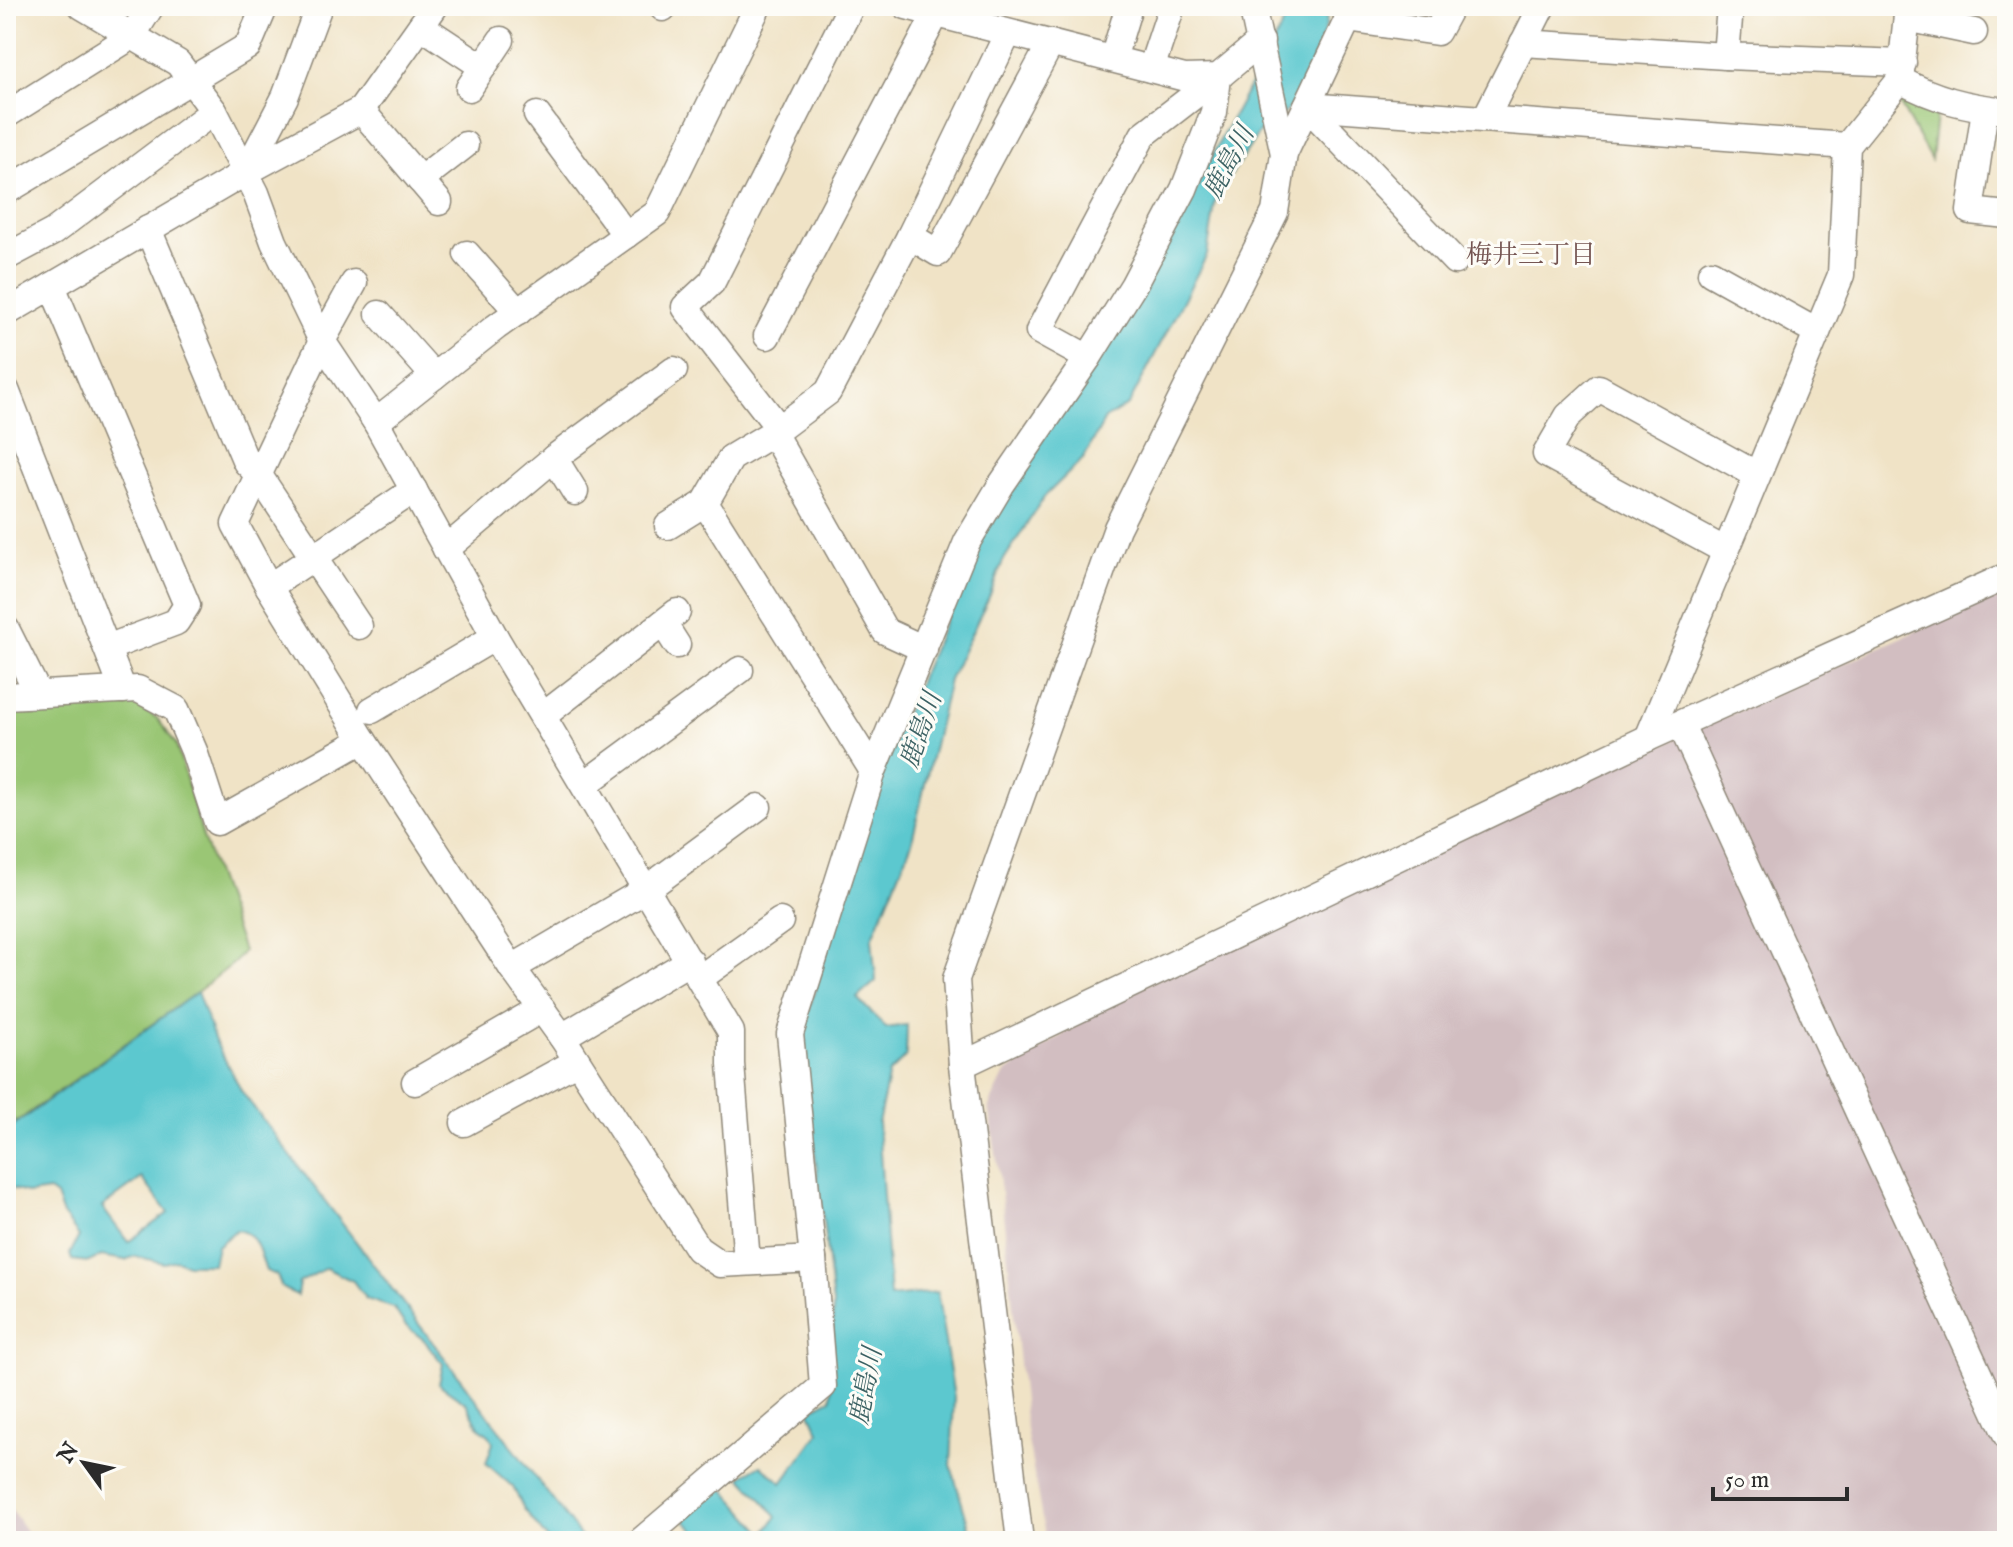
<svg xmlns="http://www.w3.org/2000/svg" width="2013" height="1547" font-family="'IM FELL English','Noto Serif JP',serif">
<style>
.industrial{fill:#d2bec1}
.green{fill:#9ac674;stroke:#627850;stroke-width:2}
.water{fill:#5bc8cf;stroke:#437a7d;stroke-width:2;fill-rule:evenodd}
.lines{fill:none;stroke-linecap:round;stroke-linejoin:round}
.minor-casing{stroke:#8e8778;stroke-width:29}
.minor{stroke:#fff;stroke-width:26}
.labels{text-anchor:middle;stroke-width:6;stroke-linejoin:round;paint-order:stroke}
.water-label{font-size:26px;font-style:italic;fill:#3c6264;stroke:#fdfcf7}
.neighbourhood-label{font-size:26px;fill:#755552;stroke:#fdfcf7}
</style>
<rect width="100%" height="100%" fill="#fdfcf7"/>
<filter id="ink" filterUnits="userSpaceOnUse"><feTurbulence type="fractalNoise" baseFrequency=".0125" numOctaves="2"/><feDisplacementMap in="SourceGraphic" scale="16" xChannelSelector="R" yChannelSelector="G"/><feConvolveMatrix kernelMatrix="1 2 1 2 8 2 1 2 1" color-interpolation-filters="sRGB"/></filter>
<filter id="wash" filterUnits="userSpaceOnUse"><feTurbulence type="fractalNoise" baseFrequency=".006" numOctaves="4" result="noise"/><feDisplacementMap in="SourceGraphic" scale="32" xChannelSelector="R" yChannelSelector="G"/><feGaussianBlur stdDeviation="1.8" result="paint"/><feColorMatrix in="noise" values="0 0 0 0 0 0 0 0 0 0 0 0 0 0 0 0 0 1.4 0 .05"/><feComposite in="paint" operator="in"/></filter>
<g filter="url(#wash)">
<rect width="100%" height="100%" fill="#f0e3c6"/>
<g class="industrial">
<polygon points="2007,590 2007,1541 1046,1541 1026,1429 999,1174 989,1106 1005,1073 1116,999 1420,854"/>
<polygon points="6,1502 33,1541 6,1541"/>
</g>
<g class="green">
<polygon points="1914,99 1937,107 1931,160 1898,101"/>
<polygon points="128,701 157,718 176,744 204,840 243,951 235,962 197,992 15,1123 6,1110 6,712"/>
</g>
<g class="water">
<polygon points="1293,6 1328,6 1326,26 1297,103 1260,131 1216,198 1207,255 1129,404 1105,419 1084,458 1045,496 1003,561 989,597 949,680 911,845 872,939 876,981 857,998 886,1028 907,1025 906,1056 889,1073 878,1123 890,1297 937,1292 954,1397 951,1466 973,1541 704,1541 679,1514 720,1484 764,1534 777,1516 741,1477 761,1465 782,1483 819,1432 809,1410 831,1399 833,1304 801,1037 878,777 982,534 1191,194"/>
<path d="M 197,992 L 215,1041 L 242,1092 L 584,1541 L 549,1541 L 524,1509 L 513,1487 L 486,1463 L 493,1443 L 490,1436 L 479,1427 L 467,1404 L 439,1384 L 443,1364 L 424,1340 L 405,1325 L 394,1308 L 366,1299 L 353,1281 L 326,1268 L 299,1283 L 297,1295 L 282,1288 L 277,1275 L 266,1271 C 259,1252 258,1233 236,1230 L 217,1246 L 213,1264 L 188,1264 L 176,1260 L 164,1263 L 135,1256 L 125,1260 L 101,1256 L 89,1262 L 72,1260 L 70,1254 L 79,1236 L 63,1215 L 56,1196 L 49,1191 L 29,1194 L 11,1188 L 6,1189 L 6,1131 ZM 142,1178 L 168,1213 L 128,1242 L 102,1207 Z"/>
</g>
</g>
<g filter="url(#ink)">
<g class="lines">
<defs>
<g id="minor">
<polyline points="82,6 178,63 214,111 256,193 274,242 322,341 376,422 495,637 731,1032 731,1064 747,1262"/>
<polyline points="851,6 712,282 685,307 775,423 777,440 885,631 924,649"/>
<polyline points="906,6 1185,78 1218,77 1261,41"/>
<polyline points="1252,6 1284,154"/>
<polyline points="1730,6 1726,56 1903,63"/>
<polyline points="663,8 664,6"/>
<polyline points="1907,18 1974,32"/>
<polyline points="1347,19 1437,32 1451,6"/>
<polyline points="421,26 483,67"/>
<polyline points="1523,43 1726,56"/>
<polyline points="1113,59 1129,6"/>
<polyline points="1151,69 1172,6"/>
<path d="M 1900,80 C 1935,99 1967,107 2007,111"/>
<polyline points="469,88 501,40"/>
<polyline points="1307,106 1847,146"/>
<polyline points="1307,106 1455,261"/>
<polyline points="1985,109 1970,211 2007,215"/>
<polyline points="361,110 439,202"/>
<polyline points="6,115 132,36 151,6"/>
<polyline points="537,115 626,235"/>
<polyline points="1485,119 1542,6"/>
<polyline points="246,172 285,97 319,6"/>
<polyline points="420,180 465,145"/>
<polyline points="6,191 248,46 265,6"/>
<polyline points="148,229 246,462 258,474 359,626"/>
<polyline points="910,236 1008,33"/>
<polyline points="467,254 518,312"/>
<polyline points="6,257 53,232 214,111"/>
<polyline points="1711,273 1817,332"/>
<polyline points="354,283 322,341 235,524 269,587 363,740 512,968 562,1037 698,1249 720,1264 813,1259 823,1386 641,1541"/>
<polyline points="52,286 187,605 176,622 107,648"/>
<polyline points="6,313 246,172 361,110 435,6"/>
<polyline points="379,314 434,376"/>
<polyline points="767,336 936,14"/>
<polyline points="1088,358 1039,331 1143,135 1218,77"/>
<polyline points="6,390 123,690"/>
<polyline points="376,422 496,327 657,213 758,6"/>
<polyline points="554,458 575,492"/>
<polyline points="705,503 873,771"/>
<polyline points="668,526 705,503 731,458 776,431 828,392 910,236 938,253 1051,43"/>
<polyline points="446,549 554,458 674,370"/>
<polyline points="1726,551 1546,454 1568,416 1599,388 1757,475"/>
<polyline points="269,587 414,490"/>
<polyline points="663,623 677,645"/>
<polyline points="6,629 38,693"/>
<polyline points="6,696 138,689 176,709 194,751 217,822 363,740"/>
<polyline points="372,710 495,637"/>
<polyline points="543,716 677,612"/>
<polyline points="1681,725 2007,1436"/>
<polyline points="1648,738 1841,275 1847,146 1900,80 1908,6"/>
<polyline points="585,784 740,670"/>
<polyline points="512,968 647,889 758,807"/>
<polyline points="700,978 780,921"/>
<polyline points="562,1037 690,961"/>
<polyline points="962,1065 1648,738 2007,576"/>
<polyline points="415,1082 542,1009"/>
<polyline points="464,1123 576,1062"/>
<polyline points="813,1259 790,1034 873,771 967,542 1001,485 1088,358 1133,286 1184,189 1214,112 1218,77"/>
<polyline points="1020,1541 962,1065 956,979 1117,528 1275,212 1284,154 1354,6"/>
</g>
</defs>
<use href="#minor" class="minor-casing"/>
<use href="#minor" class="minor"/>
</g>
</g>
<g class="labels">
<g class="water-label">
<text transform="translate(1228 162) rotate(-62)" y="9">鹿島川</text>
<text transform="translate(920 730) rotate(-71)" y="9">鹿島川</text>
<text transform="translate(865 1386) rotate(-79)" y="9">鹿島川</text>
</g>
<g class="neighbourhood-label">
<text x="1531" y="263">梅井三丁目</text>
</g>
</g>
<rect width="2013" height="1547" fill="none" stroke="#fdfcf7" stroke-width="32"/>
<g transform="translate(84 1463) rotate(303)" stroke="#fdfcf7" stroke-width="6" paint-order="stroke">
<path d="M0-6L14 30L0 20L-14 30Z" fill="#2b2b2b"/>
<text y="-12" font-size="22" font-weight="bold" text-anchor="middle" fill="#2b2b2b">N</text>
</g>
<path d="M1713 1487v12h134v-12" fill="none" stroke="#2b2b2b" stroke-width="4"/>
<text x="1725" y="1487" font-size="24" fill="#2b2b2b" stroke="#fdfcf7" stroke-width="6" paint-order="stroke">50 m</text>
</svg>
